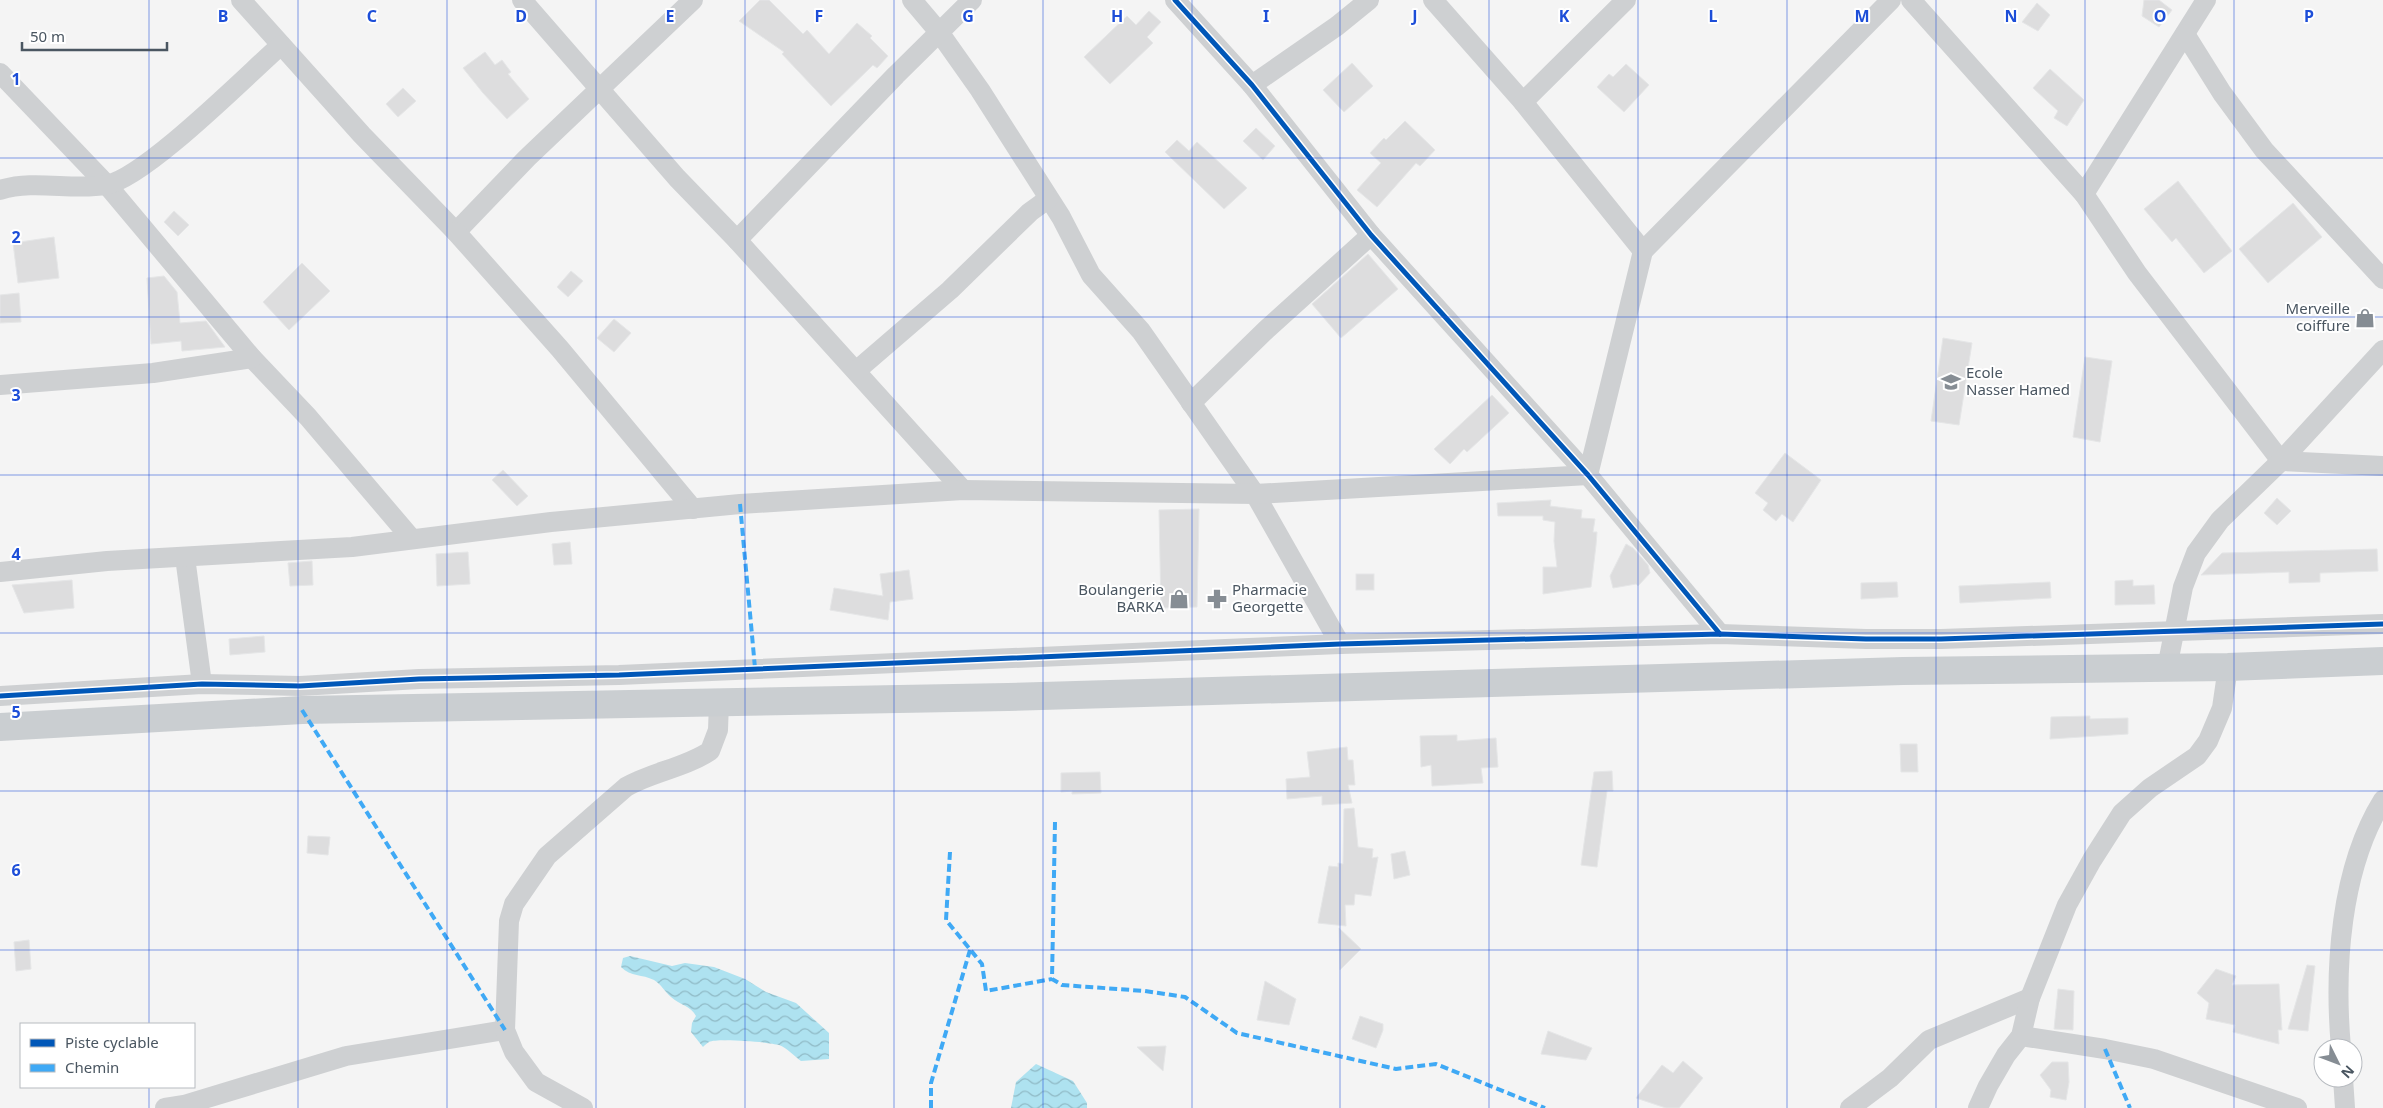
<svg xmlns="http://www.w3.org/2000/svg" width="2383" height="1108" font-family="'Noto Sans',sans-serif">
<style>
.water{fill:url(#water-waves)}
.building{fill:#ddddde;stroke:#e5e6e7}
.lines{fill:none;stroke-linecap:round;stroke-linejoin:round}
.minor{stroke:#ced0d2;stroke-width:20}
.primary{stroke:#caced1;stroke-width:28}
.quiet{stroke:#3fa9f5;stroke-width:4;stroke-dasharray:8 4;stroke-linecap:butt}
.cycleway-casing{stroke:#fff;stroke-width:8}
.cycleway{stroke:#0057b8;stroke-width:5}
.grid{fill:none;stroke:#1d4ed8;stroke-width:1;stroke-opacity:0.55}
.labels{text-anchor:middle;stroke-width:4;stroke-linejoin:round;paint-order:stroke}
.poi-label{font-size:15px;fill:#4a5661;stroke:#fff;text-anchor:end}
.grid-label{font-size:16px;text-anchor:middle;font-weight:bold;fill:#1d4ed8;stroke:#fff;stroke-width:4;stroke-linejoin:round;paint-order:stroke}
</style>
<defs>
<pattern id="water-waves" width="16" height="10" patternUnits="userSpaceOnUse" patternTransform="scale(1.25)"><rect width="16" height="10" fill="#aee2f0"/><path d="M0 5q4-4 8 0t8 0" fill="none" stroke="#90bac6"/></pattern>
</defs>
<rect width="100%" height="100%" fill="#f4f4f4"/>
<g class="water">
<path d="M 630,956 L 672,966 L 685,963 L 714,967 L 745,979 L 766,992 L 796,1003 L 829,1033 L 829,1059 L 801,1061 C 794,1056 787,1048 779,1045 C 769,1042 717,1038 709,1042 C 707,1043 705,1045 703,1047 L 691,1032 L 692,1023 L 696,1016 C 691,1006 680,1005 671,997 C 665,992 661,984 654,980 C 642,974 631,977 621,967 L 623,958 Z"/>
<polygon points="1036,1064 1073,1081 1087,1103 1087,1108 1011,1108 1016,1082"/>
</g>
<g class="building">
<polygon points="760,0 769,0 803,34 807,30 829,54 857,23 872,36 870,38 888,56 877,68 873,65 831,106 782,54 784,52 739,21"/>
<polygon points="2144,0 2159,0 2172,10 2159,27 2142,16"/>
<polygon points="2037,3 2050,15 2038,31 2022,22"/>
<polygon points="1149,11 1161,22 1147,37 1153,43 1110,84 1084,57 1127,16 1136,25"/>
<polygon points="485,52 495,65 502,60 511,72 508,74 529,99 507,119 483,93 463,68"/>
<polygon points="1352,63 1373,86 1344,112 1323,90"/>
<polygon points="1626,64 1649,85 1624,112 1597,87 1609,74 1613,77"/>
<polygon points="2050,69 2084,100 2067,126 2054,118 2058,111 2033,88"/>
<polygon points="403,88 416,101 398,117 386,104"/>
<polygon points="1405,121 1435,150 1420,166 1416,163 1377,207 1357,190 1381,163 1370,153 1384,138 1386,140"/>
<polygon points="1256,128 1275,146 1263,160 1243,141"/>
<polygon points="1177,140 1189,151 1197,142 1247,188 1224,209 1165,152"/>
<polygon points="2178,181 2232,251 2204,273 2176,238 2172,242 2144,209"/>
<polygon points="2293,203 2322,237 2268,283 2239,249"/>
<polygon points="174,211 189,225 178,236 164,222"/>
<polygon points="54,237 59,278 18,283 13,243"/>
<polygon points="1368,254 1398,289 1341,338 1312,304"/>
<polygon points="302,263 330,291 289,330 263,302"/>
<polygon points="571,271 583,281 568,297 557,287"/>
<polygon points="164,276 177,292 180,323 206,321 225,347 182,351 181,341 151,344 147,278"/>
<polygon points="19,293 21,322 0,323 0,295"/>
<polygon points="614,319 631,333 614,352 597,338"/>
<polygon points="1943,338 1972,343 1959,425 1931,421"/>
<polygon points="2085,357 2112,361 2100,442 2073,437"/>
<polygon points="1492,395 1509,413 1467,452 1464,449 1450,464 1434,449"/>
<polygon points="1785,453 1821,480 1793,522 1782,514 1776,521 1763,510 1768,503 1755,493"/>
<polygon points="503,470 528,496 517,506 492,480"/>
<polygon points="2277,498 2291,511 2277,525 2264,513"/>
<polygon points="1551,500 1550,506 1582,510 1581,518 1595,519 1593,532 1597,532 1596,545 1591,587 1543,594 1543,567 1557,567 1554,541 1555,522 1543,520 1543,516 1498,516 1497,503"/>
<polygon points="1199,509 1197,607 1161,608 1159,510"/>
<polygon points="570,542 572,564 554,565 552,544"/>
<polygon points="1626,544 1633,548 1648,565 1650,573 1638,586 1636,584 1613,588 1610,576"/>
<polygon points="2377,549 2378,571 2320,573 2320,582 2289,583 2289,572 2201,575 2222,553"/>
<polygon points="468,552 470,584 437,586 436,554"/>
<polygon points="312,561 313,585 290,586 288,563"/>
<polygon points="909,570 913,599 890,602 888,620 830,610 834,588 883,596 880,574"/>
<rect x="1356" y="574" width="18" height="16"/>
<polygon points="72,580 74,608 24,613 12,585"/>
<polygon points="2133,580 2133,586 2154,585 2155,604 2115,605 2115,581"/>
<polygon points="1897,582 1898,597 1861,599 1861,583"/>
<polygon points="2050,582 2051,598 1960,603 1959,586"/>
<polygon points="264,636 265,652 230,655 229,639"/>
<polygon points="2090,716 2090,719 2128,718 2128,734 2050,739 2051,717"/>
<polygon points="1457,735 1457,741 1496,738 1498,767 1481,768 1483,783 1432,786 1431,765 1421,767 1420,736"/>
<polygon points="1900,744 1917,744 1918,772 1901,772"/>
<polygon points="1347,747 1348,760 1353,760 1355,785 1348,785 1352,803 1322,805 1322,796 1287,799 1286,779 1310,777 1307,752"/>
<polygon points="1612,771 1613,791 1607,791 1597,867 1581,865 1594,772"/>
<polygon points="1100,772 1101,793 1072,794 1072,791 1061,792 1061,773"/>
<polygon points="1354,808 1358,847 1373,849 1372,858 1378,857 1371,896 1355,894 1354,905 1345,905 1346,926 1318,923 1329,866 1338,867 1338,863 1343,864 1344,809"/>
<polygon points="308,836 330,837 328,855 307,853"/>
<polygon points="1405,851 1410,875 1394,879 1391,854"/>
<polygon points="1339,928 1361,949 1340,970"/>
<polygon points="29,940 31,969 16,971 14,942"/>
<polygon points="2307,965 2315,966 2308,1031 2288,1029"/>
<polygon points="2216,969 2236,976 2232,985 2279,984 2282,1030 2278,1030 2279,1044 2233,1032 2235,1025 2206,1019 2209,1003 2197,993"/>
<polygon points="1265,981 1296,999 1289,1025 1257,1020"/>
<polygon points="2058,989 2074,991 2073,1030 2054,1029"/>
<polygon points="1360,1016 1383,1024 1383,1030 1376,1048 1352,1039"/>
<polygon points="1548,1031 1592,1048 1586,1060 1541,1054"/>
<polygon points="1166,1046 1163,1071 1137,1047"/>
<polygon points="1683,1061 1703,1078 1679,1108 1666,1108 1636,1098 1662,1065 1673,1073"/>
<polygon points="2052,1062 2068,1062 2069,1082 2066,1100 2050,1097 2051,1090 2040,1075"/>
</g>
<g class="lines">
<g class="minor">
<polyline points="241,0 362,135 456,232 527,158 693,0"/>
<polyline points="522,0 677,178 737,240 963,490"/>
<polyline points="912,0 939,32 980,90 1061,217 1091,275 1141,331 1255,494 1340,644"/>
<polyline points="1175,0 1252,85 1371,235 1588,475 1720,634"/>
<polyline points="1433,0 1523,102 1643,251 1588,475"/>
<polyline points="1911,0 2084,194 2206,0"/>
<polyline points="2185,34 2222,93 2264,150 2383,279"/>
<polyline points="0,73 107,185 252,358 308,417 411,538"/>
<polyline points="1252,85 1337,26 1369,0"/>
<polyline points="1523,102 1626,0"/>
<path d="M 0,190 C 35,179 71,191 106,185 C 145,178 247,75 281,45"/>
<polyline points="2084,194 2137,273 2281,461 2383,466"/>
<polyline points="456,232 560,349 693,509"/>
<polyline points="737,240 896,75 972,0"/>
<polyline points="1643,251 1891,0"/>
<polyline points="856,371 950,290 1030,212 1048,199"/>
<polyline points="0,385 153,373 252,358"/>
<polyline points="1191,403 1267,329 1371,235"/>
<polyline points="185,557 202,684"/>
<polyline points="0,572 107,561 352,547 551,522 740,504 963,490 1255,494 1588,475"/>
<polyline points="2167,668 2183,587 2196,553 2220,520 2281,461 2383,350"/>
<polyline points="0,696 202,684 300,686 419,679 619,675 1340,644 1720,634 1866,639 1941,639 2383,624"/>
<polyline points="2021,1036 2105,1049 2154,1059 2297,1108"/>
<path d="M 2341,1048 C 2334,969 2340,869 2383,800"/>
<polyline points="2343,1078 2345,1108"/>
<polyline points="165,1108 184,1105 346,1056 505,1030"/>
<path d="M 583,1108 L 536,1082 L 514,1052 L 505,1030 L 509,921 L 514,904 L 547,856 L 626,787 C 652,772 684,768 710,751 L 718,730 L 719,702"/>
<polyline points="1850,1108 1890,1078 1929,1040 2030,998"/>
<polyline points="1978,1108 1988,1086 2006,1055 2021,1036 2030,998 2067,905 2092,860 2122,813 2150,788 2197,756 2208,741 2222,708 2228,667"/>
</g>
<polyline class="primary" points="0,727 302,710 1008,697 1903,671 2228,667 2383,661"/>
<g class="quiet">
<polyline points="740,504 755,668"/>
<polyline points="302,710 505,1030"/>
<polyline points="1055,822 1052,979 1062,985 1145,991 1185,997 1237,1033 1396,1069 1436,1064 1545,1108"/>
<polyline points="950,852 946,920 982,964 986,991 1052,979"/>
<polyline points="2105,1049 2130,1108"/>
<polyline points="931,1108 931,1083 970,950"/>
</g>
<defs>
<g id="cycleway">
<polyline points="1175,0 1252,85 1371,235 1588,475 1720,634"/>
<polyline points="0,696 202,684 300,686 419,679 619,675 1340,644 1720,634 1866,639 1941,639 2383,624"/>
</g>
</defs>
<use href="#cycleway" class="cycleway-casing"/>
<use href="#cycleway" class="cycleway"/>
</g>
<path class="grid" d="M 149,0 L 149,1024M 298,0 L 298,1108M 447,0 L 447,1108M 596,0 L 596,1108M 745,0 L 745,1108M 894,0 L 894,1108M 1043,0 L 1043,1108M 1192,0 L 1192,1108M 1340,0 L 1340,1108M 1489,0 L 1489,1108M 1638,0 L 1638,1108M 1787,0 L 1787,1108M 1936,0 L 1936,1108M 2085,0 L 2085,1108M 2234,0 L 2234,1108M 0,158 L 2383,158M 0,317 L 2383,317M 0,475 L 2383,475M 0,633 L 2383,633M 0,791 L 2383,791M 0,950 L 2383,950M 149,1087 L 149,1108"/>
<defs>
<symbol id="shop-bare" viewBox="-9 -9 18 18"><path d="M-5-2.5h2.3a2.7 3.5 0 0 1 5.4 0H5L5.5 6h-11ZM-1.5-2.5h3a1.5 2.3 0 0 0-3 0Z" fill="#868d94" stroke="#fff" stroke-width="2.5" paint-order="stroke"/></symbol>
<symbol id="school-bare" viewBox="-9 -9 18 18"><path d="M0-5L7-2L0 1L-7-2ZM-4 1L0 2.5L4 1V4Q0 6-4 4Z" fill="#868d94" stroke="#fff" stroke-width="2.5" paint-order="stroke"/></symbol>
<symbol id="pharmacy-bare" viewBox="-9 -9 18 18"><path d="M-2-6h4v4h4v4h-4v4h-4v-4h-4v-4h4Z" fill="#868d94" stroke="#fff" stroke-width="2.5" paint-order="stroke"/></symbol>
</defs>
<g fill-rule="evenodd">
<use href="#shop-bare" x="2351" y="304" width="28" height="28"/>
<use href="#school-bare" x="1937" y="368" width="28" height="28"/>
<use href="#shop-bare" x="1165" y="585" width="28" height="28"/>
<use href="#pharmacy-bare" x="1203" y="585" width="28" height="28"/>
</g>
<g class="labels">
<g class="poi-label">
<text x="2350" y="314">Merveille<tspan x="2350" dy="17">coiffure</tspan></text>
<text x="1966" y="378" text-anchor="start">Ecole<tspan x="1966" dy="17">Nasser Hamed</tspan></text>
<text x="1164" y="595">Boulangerie<tspan x="1164" dy="17">BARKA</tspan></text>
<text x="1232" y="595" text-anchor="start">Pharmacie<tspan x="1232" dy="17">Georgette</tspan></text>
</g>
</g>
<g class="grid-label">
<text x="223" y="22">B</text>
<text x="372" y="22">C</text>
<text x="521" y="22">D</text>
<text x="670" y="22">E</text>
<text x="819" y="22">F</text>
<text x="968" y="22">G</text>
<text x="1117" y="22">H</text>
<text x="1266" y="22">I</text>
<text x="1415" y="22">J</text>
<text x="1564" y="22">K</text>
<text x="1713" y="22">L</text>
<text x="1862" y="22">M</text>
<text x="2011" y="22">N</text>
<text x="2160" y="22">O</text>
<text x="2309" y="22">P</text>
<text x="16" y="85">1</text>
<text x="16" y="243">2</text>
<text x="16" y="401">3</text>
<text x="16" y="560">4</text>
<text x="16" y="718">5</text>
<text x="16" y="876">6</text>
</g>
<rect x="20" y="1023" width="175" height="65" fill="#ffffff" stroke="#b7bbc0"/>
<rect x="30" y="1039" width="25" height="8" fill="#0057b8" stroke="#b7bbc0"/>
<text x="65" y="1048" font-size="15" fill="#4a5661">Piste cyclable</text>
<rect x="30" y="1064" width="25" height="8" fill="#3fa9f5" stroke="#b7bbc0"/>
<text x="65" y="1073" font-size="15" fill="#4a5661">Chemin</text>
<g transform="translate(2338 1063) rotate(132)"><circle r="24" fill="#ffffff" stroke="#b7bbc0"/>
<path d="M0-4L9 19L0 12L-9 19Z" fill="#868d94"/>
<text y="-8" font-size="14" font-weight="bold" text-anchor="middle" fill="#4a5661">N</text>
</g>
<path d="M22 42v8h145v-8" fill="none" stroke="#4a5661" stroke-width="2.5"/>
<text x="30" y="42" font-size="15" fill="#4a5661" stroke="#ffffff" stroke-width="4" paint-order="stroke">50 m</text>
</svg>
